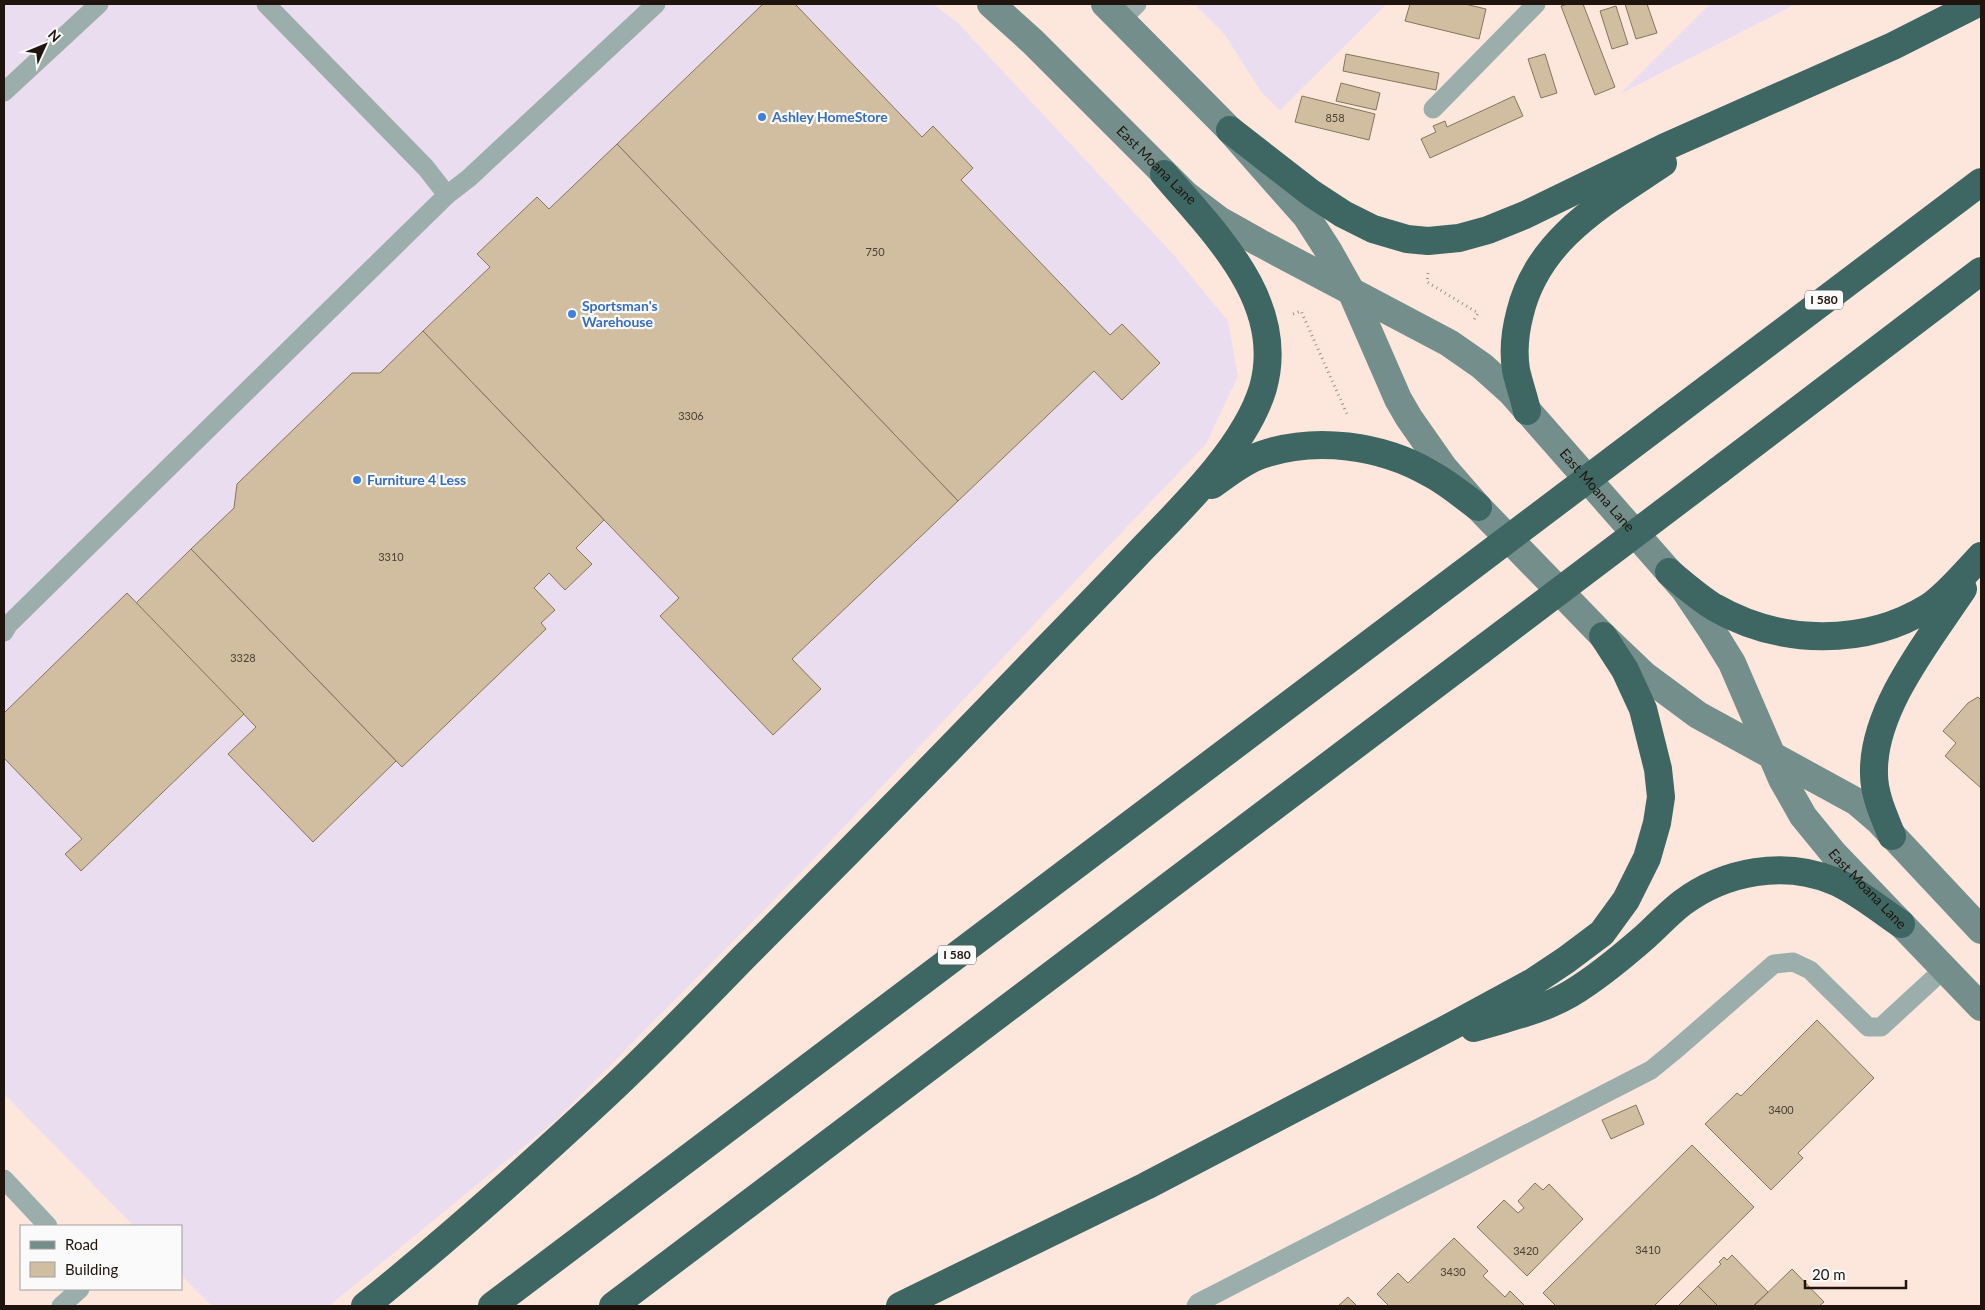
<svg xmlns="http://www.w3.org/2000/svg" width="1985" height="1310" font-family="Lato,sans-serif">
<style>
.commercial{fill:#ebddf0}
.building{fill:#d1bea0;stroke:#867559}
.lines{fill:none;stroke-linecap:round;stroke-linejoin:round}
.path{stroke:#a18f87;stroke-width:3;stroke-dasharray:1 4;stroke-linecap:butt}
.service{stroke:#9caeab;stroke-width:19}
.secondary{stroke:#748f8b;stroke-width:28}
.motorway{stroke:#3e6662;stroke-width:28}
.motorway-bridge{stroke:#3e6662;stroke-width:28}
.shop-dot{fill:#3f7fe0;stroke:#fafafa;stroke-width:2}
.labels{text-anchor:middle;stroke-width:4.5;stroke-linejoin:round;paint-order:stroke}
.number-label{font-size:11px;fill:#4c3e32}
.shield{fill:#fafafa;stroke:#615955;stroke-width:1}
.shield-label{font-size:12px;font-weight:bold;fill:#20140e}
.shop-label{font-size:14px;font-weight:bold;fill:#366cbe;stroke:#fafafa;text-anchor:start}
.street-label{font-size:14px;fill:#20140e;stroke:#fafafa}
</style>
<rect width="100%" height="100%" fill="#fde7dd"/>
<g class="commercial">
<polygon points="4,4 933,4 957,22 1173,254 1228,321 1238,376 1206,444 1044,614 796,878 555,1121 329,1306 212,1306 181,1275 181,1226 134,1226 4,1094"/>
<polygon points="1194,4 1387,4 1280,110 1262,93 1225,35"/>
<polygon points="1710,4 1796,4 1620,94"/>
</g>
<g class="building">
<polygon points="763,4 795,4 922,137 933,126 973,168 961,180 1110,335 1122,324 1160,363 1122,400 1094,371 958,501 617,144"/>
<polygon points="1410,4 1465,4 1486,9 1479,39 1405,21"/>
<polygon points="1568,4 1583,4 1615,87 1595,95 1561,6"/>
<polygon points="1625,4 1647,4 1657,33 1636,39"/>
<polygon points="1616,6 1628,44 1612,49 1600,11"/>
<polygon points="1346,54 1439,73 1436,90 1343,71"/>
<polygon points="1545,54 1557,93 1541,98 1528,59"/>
<polygon points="1341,83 1380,93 1376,110 1336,101"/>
<polygon points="1302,96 1375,114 1369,140 1295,122"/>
<polygon points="1514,96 1523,116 1430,158 1421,139 1436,132 1433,126 1445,121 1447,127"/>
<polygon points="617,144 958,501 792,659 821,689 773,735 660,616 679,598 423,331 490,267 477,254 537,197 549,209"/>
<polygon points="423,331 604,520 576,548 592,564 565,590 549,573 534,588 555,610 541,623 546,629 402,767 191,549 234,508 237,484 352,373 380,373"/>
<polygon points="191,549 396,761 313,842 228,754 256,727 136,603"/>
<polygon points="127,593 244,714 81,871 65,854 82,839 4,758 4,713"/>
<polygon points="1978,697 1981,700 1981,788 1945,756 1956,743 1943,731 1968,703"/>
<polygon points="1817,1020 1874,1078 1798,1153 1803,1158 1771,1190 1705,1124 1737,1093 1741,1096"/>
<polygon points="1636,1105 1644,1124 1611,1139 1602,1120"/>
<polygon points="1692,1145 1754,1207 1654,1306 1556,1306 1543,1293"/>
<polygon points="1535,1183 1543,1190 1549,1184 1583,1219 1527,1276 1477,1227 1504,1200 1518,1213 1524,1208 1518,1201"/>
<polygon points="1454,1238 1488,1271 1483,1276 1505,1297 1510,1291 1525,1306 1389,1306 1377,1294 1398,1273 1408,1283"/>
<polygon points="1732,1255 1768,1292 1753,1306 1718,1306 1698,1286 1721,1264 1719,1262 1724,1257 1727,1260"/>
<polygon points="1792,1269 1824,1302 1819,1306 1756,1306 1755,1305"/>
<polygon points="1698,1286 1718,1306 1678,1306"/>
<polygon points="1348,1297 1357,1306 1338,1306"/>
</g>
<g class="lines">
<g class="path">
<polyline points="1428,273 1427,282 1478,313 1473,321"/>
<polyline points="1293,314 1301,311 1347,414"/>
</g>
<g class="service">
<polyline points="266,4 426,168 447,195 469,178 656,4"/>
<polyline points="1121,20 1137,4"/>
<polyline points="4,92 99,4"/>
<polyline points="1433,109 1536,4"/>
<polyline points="4,632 8,625 67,567 447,195"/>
<polyline points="4,1179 48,1226"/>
<polyline points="61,1306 80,1289"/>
<polyline points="1196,1306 1198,1303 1651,1070 1673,1052 1774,964 1793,962 1810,970 1868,1027 1881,1027 1944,969"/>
</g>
<g class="secondary">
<path id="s1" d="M 991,4 L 1033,42 L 1186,195 L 1219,220 L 1260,243 L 1449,343 L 1482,366 L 1511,392 L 1684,589 L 1711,629 L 1732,663 L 1782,779 L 1803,816 L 1834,854 L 1981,1007"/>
<polyline points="1105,4 1230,130 1306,216 1328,250 1351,291 1398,399 1409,418 1444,468 1478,507 1603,636 1644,675 1698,715 1857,802 1878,820 1981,930"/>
</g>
<g class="motorway">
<polyline points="1230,130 1311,193 1343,214 1373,229 1407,239 1428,241 1459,238 1488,230 1525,215 1665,147 1893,46 1976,4"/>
<path d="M 1527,411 C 1524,397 1519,384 1516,370 C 1513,351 1515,332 1520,313 C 1538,238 1604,203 1663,163"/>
<polyline points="1667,419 1981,182"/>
<polyline points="1718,471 1981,271"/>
<path d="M 1212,485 C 1228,474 1243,461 1261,455 C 1315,436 1382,445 1431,474 C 1448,483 1463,496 1478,507"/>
<path d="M 1669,572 C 1683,584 1698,597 1714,607 C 1780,645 1864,647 1929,607 C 1947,595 1966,572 1981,556"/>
<path d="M 1892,836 C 1884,816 1874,795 1874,774 C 1872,710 1929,640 1963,589"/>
<path d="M 1474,1028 C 1506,1018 1541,1011 1570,994 C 1597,978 1622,957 1646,936 C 1658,925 1669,913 1682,903 C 1725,871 1784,860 1834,881 C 1858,891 1880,910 1901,924"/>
<path d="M 365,1306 C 449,1238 530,1166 609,1092 C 655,1049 700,1002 745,956 C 845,856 944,755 1042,653 C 1076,618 1110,583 1144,547 C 1185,505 1246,445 1263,388 C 1287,302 1215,234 1164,174"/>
<polyline points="492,1306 1422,604"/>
<polyline points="613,1306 1480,651"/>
<polyline points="900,1306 1146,1186 1452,1026 1533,982 1566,960 1602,933 1626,900 1647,858 1657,823 1661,797 1658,769 1643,709 1625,670 1603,636"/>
</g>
<g class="motorway-bridge">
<polyline points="1422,604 1667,419"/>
<polyline points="1480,651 1718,471"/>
</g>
</g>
<g class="shop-dot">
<circle cx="762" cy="117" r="5"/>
<circle cx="572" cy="314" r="5"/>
<circle cx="357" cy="480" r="5"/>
</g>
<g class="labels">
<g class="number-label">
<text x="1335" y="122">858</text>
<text x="875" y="256">750</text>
<text x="691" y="420">3306</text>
<text x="391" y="561">3310</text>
<text x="243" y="662">3328</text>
<text x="1781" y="1114">3400</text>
<text x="1648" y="1254">3410</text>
<text x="1526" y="1255">3420</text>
<text x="1453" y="1276">3430</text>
</g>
<g class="shield">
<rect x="1805" y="290.5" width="38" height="19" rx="4"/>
<rect x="938" y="945.5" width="38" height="19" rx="4"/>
</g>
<g class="shield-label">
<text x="1824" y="304">I 580</text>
<text x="957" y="959">I 580</text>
</g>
<g class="shop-label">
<text x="772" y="122">Ashley HomeStore</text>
<text x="582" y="311">Sportsman's<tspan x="582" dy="16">Warehouse</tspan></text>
<text x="367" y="485">Furniture 4 Less</text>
</g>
<g class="street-label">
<text dy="5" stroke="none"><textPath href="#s1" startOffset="231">East Moana Lane</textPath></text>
<text dy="5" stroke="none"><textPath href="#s1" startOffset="785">East Moana Lane</textPath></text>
<text dy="5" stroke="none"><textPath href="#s1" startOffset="1271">East Moana Lane</textPath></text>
</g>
</g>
<rect width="1985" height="1310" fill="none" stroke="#20140e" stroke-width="10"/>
<rect x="20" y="1225" width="162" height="65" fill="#fafafa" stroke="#a39e9c"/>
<rect x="30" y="1241" width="25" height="8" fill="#748f8b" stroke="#a39e9c"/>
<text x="65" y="1250" font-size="15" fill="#20140e">Road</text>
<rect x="30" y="1262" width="25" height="15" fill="#d1bea0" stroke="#a39e9c"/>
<text x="65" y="1275" font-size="15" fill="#20140e">Building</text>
<g transform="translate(45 45) rotate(46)" stroke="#fafafa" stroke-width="4" paint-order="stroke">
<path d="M0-4L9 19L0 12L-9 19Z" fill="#20140e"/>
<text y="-8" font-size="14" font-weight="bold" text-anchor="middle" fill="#20140e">N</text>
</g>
<path d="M1805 1280v8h101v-8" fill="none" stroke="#20140e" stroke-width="2.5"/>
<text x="1812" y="1280" font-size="15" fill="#20140e" stroke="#fafafa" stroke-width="4" paint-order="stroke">20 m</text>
</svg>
